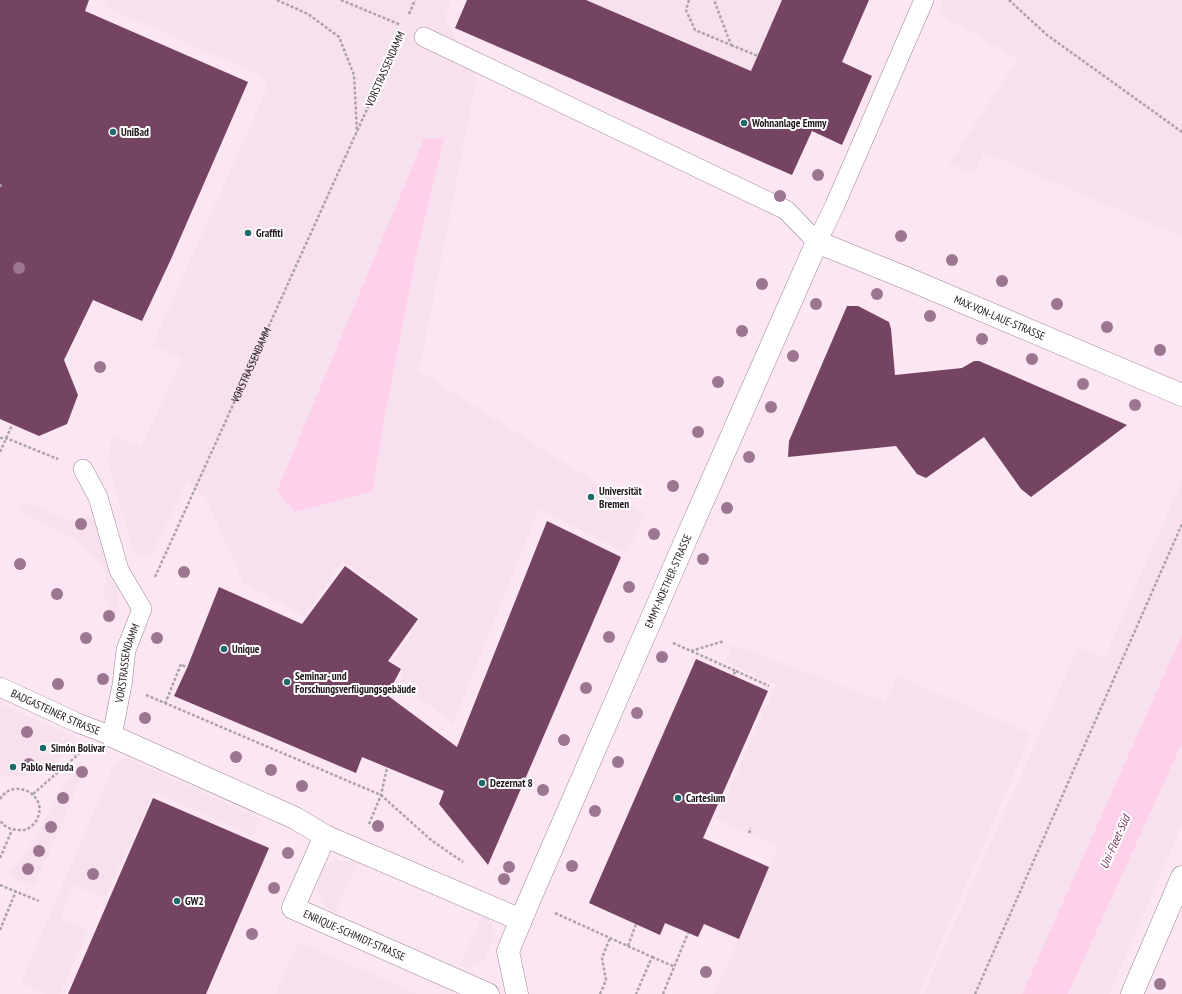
<svg xmlns="http://www.w3.org/2000/svg" width="1182" height="994" font-family="'PT Sans Narrow',sans-serif">
<style>
.built{fill:#fce6f3}
.green{fill:#f8e1ee}
.water{fill:#fed0ea}
.building{fill:#744462}
.lines{fill:none;stroke-linecap:round;stroke-linejoin:round}
.lane-casing{stroke:#9d8392;stroke-width:20}
.street-casing{stroke:#9d8392;stroke-width:23}
.path{stroke:#aaa3a7;stroke-width:2.5;stroke-dasharray:3 2;stroke-linecap:butt}
.lane{stroke:#fff;stroke-width:19}
.street{stroke:#fff;stroke-width:22}
.tree{fill:#9c7691}
.poi-dot{fill:#1e6a69;stroke:#fff;stroke-width:1.5}
.labels{text-anchor:middle;stroke-width:4;stroke-linejoin:round;paint-order:stroke}
.street-label{font-size:11px;fill:#20161c;stroke:#fff}
.poi-label{font-size:11px;font-weight:bold;fill:#20161c;stroke:#fff;text-anchor:start}
.water-label{font-size:12px;font-style:italic;fill:#77345f;stroke:#fff}
</style>
<rect width="100%" height="100%" fill="#fef8fc"/>
<rect class="built" x="0" y="0" width="1182" height="994"/>
<g class="green">
<polygon points="103,0 451,0 445,18 477,78 419,371 645,514 627,553 539,509 453,724 400,682 403,667 392,661 421,618 343,561 304,616 244,584 206,498 188,482 150,557 134,554 108,463 112,436 141,448 182,358 152,346 266,90 266,81 259,75 106,7"/>
<polygon points="586,0 782,0 751,71"/>
<polygon points="943,0 1182,0 1182,237 983,152 974,174 949,164 1018,59 938,13"/>
<polygon points="1182,480 1182,635 1022,994 923,994 1078,648 1105,657"/>
<polygon points="23,501 76,523 87,515 98,524 112,563 119,606 116,622 103,596 106,575 94,555 73,538 18,512"/>
<polygon points="733,645 885,702 811,862 898,676 1031,734 919,994 714,994 739,939 778,846 716,819 776,685 725,662"/>
<path d="M 0,704 L 78,738 C 64,759 39,778 12,777 C 8,777 4,775 0,774 Z"/>
<polygon points="1182,743 1182,825 1109,994 1068,994"/>
<polygon points="123,759 129,759 260,819 252,836 154,792 105,898 74,885 60,919 88,931 60,994 45,994 21,982 115,762"/>
<polygon points="83,764 87,765 34,887 12,878 9,874 22,859 32,843 61,791"/>
<path d="M 337,860 L 357,863 L 335,913 C 332,911 329,909 327,907 C 318,898 313,878 323,868 C 327,864 331,863 337,860 Z"/>
<polygon points="482,916 490,919 496,934 483,962 468,968 460,965"/>
<polygon points="298,942 418,994 275,994"/>
</g>
<g class="water">
<polygon points="444,138 417,251 383,425 373,491 295,512 277,491 424,139"/>
<polygon points="1182,635 1182,743 1068,994 1022,994"/>
</g>
<g class="building">
<polygon points="0,0 89,0 85,11 248,82 172,257 142,321 93,300 64,360 78,395 67,424 39,436 0,419"/>
<polygon points="467,0 586,0 751,71 782,0 869,0 842,62 872,76 842,145 812,131 792,175 455,28"/>
<polygon points="847,306 858,306 889,322 891,329 895,375 962,368 974,361 979,361 1127,425 1031,497 1021,489 984,437 926,478 917,474 896,446 788,457 789,441"/>
<polygon points="547,521 621,557 488,865 439,804 444,791 362,757 356,773 174,696 187,668 219,587 302,624 345,566 418,619 388,661 401,669 387,695 457,747"/>
<polygon points="696,659 768,691 703,838 769,867 739,939 704,924 698,937 665,923 660,935 589,903"/>
<polygon points="153,798 269,848 227,945 206,994 68,994"/>
</g>
<g class="lines">
<defs>
<g id="lane">
<polyline points="424,37 786,210 817,242 835,205 924,0"/>
<path id="s2" d="M 0,687 L 78,723 L 112,736 L 122,685 L 126,650 L 142,609 L 119,570 L 98,497 L 83,469"/>
</g>
<g id="street">
<polyline points="112,736 295,818 325,836 521,920"/>
<path id="s3" d="M 325,836 L 293,908 L 488,994"/>
<path id="s4" d="M 517,994 L 508,951 L 529,901 L 687,537 L 817,242 L 906,278 L 1182,395"/>
<polyline points="1132,994 1182,877"/>
</g>
</defs>
<use href="#lane" class="lane-casing"/>
<use href="#street" class="street-casing"/>
<g class="path">
<polyline points="277,0 308,14 339,37 354,75 357,132"/>
<polyline points="341,0 401,25"/>
<polyline points="689,0 686,10 695,30 731,45 714,0"/>
<polyline points="1009,0 1047,35 1182,132"/>
<polyline points="409,14 415,0"/>
<polyline points="731,45 758,56"/>
<polyline points="0,187 1,183"/>
<polyline points="0,438 6,438 58,459"/>
<polyline points="0,452 12,425"/>
<path id="s1" d="M 155,577 L 397,43"/>
<polyline points="673,643 736,671 733,675"/>
<polyline points="691,651 724,641"/>
<polyline points="736,671 769,686"/>
<polyline points="146,695 381,795 431,840 463,862"/>
<polyline points="165,704 181,664 187,668"/>
<polyline points="33,794 81,752"/>
<path d="M 0,799 C 14,776 51,796 36,821 C 33,826 26,831 21,830 C 11,830 5,828 0,820"/>
<polyline points="369,824 381,795 387,768"/>
<polyline points="749,833 751,828"/>
<polyline points="0,858 12,830"/>
<polyline points="0,885 39,901"/>
<polyline points="555,913 652,957 636,994"/>
<polyline points="0,930 16,891"/>
<polyline points="628,946 636,924"/>
<polyline points="652,957 675,967"/>
<polyline points="600,994 606,980 602,958 610,938"/>
<polyline points="663,994 688,933"/>
<polyline points="975,994 1182,524"/>
</g>
<use href="#lane" class="lane"/>
<use href="#street" class="street"/>
</g>
<g class="tree">
<circle cx="818" cy="175" r="6"/>
<circle cx="780" cy="196" r="6"/>
<circle cx="901" cy="236" r="6"/>
<circle cx="952" cy="260" r="6"/>
<circle cx="19" cy="268" r="6"/>
<circle cx="1002" cy="281" r="6"/>
<circle cx="762" cy="284" r="6"/>
<circle cx="877" cy="294" r="6"/>
<circle cx="816" cy="304" r="6"/>
<circle cx="1057" cy="304" r="6"/>
<circle cx="930" cy="316" r="6"/>
<circle cx="1107" cy="327" r="6"/>
<circle cx="742" cy="331" r="6"/>
<circle cx="982" cy="339" r="6"/>
<circle cx="1160" cy="350" r="6"/>
<circle cx="793" cy="356" r="6"/>
<circle cx="1032" cy="359" r="6"/>
<circle cx="100" cy="367" r="6"/>
<circle cx="718" cy="382" r="6"/>
<circle cx="1083" cy="384" r="6"/>
<circle cx="1135" cy="405" r="6"/>
<circle cx="771" cy="407" r="6"/>
<circle cx="698" cy="432" r="6"/>
<circle cx="749" cy="457" r="6"/>
<circle cx="673" cy="486" r="6"/>
<circle cx="727" cy="508" r="6"/>
<circle cx="81" cy="524" r="6"/>
<circle cx="654" cy="534" r="6"/>
<circle cx="703" cy="559" r="6"/>
<circle cx="20" cy="564" r="6"/>
<circle cx="184" cy="572" r="6"/>
<circle cx="629" cy="587" r="6"/>
<circle cx="57" cy="594" r="6"/>
<circle cx="109" cy="616" r="6"/>
<circle cx="609" cy="637" r="6"/>
<circle cx="86" cy="638" r="6"/>
<circle cx="157" cy="638" r="6"/>
<circle cx="662" cy="657" r="6"/>
<circle cx="103" cy="679" r="6"/>
<circle cx="58" cy="684" r="6"/>
<circle cx="586" cy="688" r="6"/>
<circle cx="637" cy="713" r="6"/>
<circle cx="145" cy="718" r="6"/>
<circle cx="27" cy="732" r="6"/>
<circle cx="564" cy="740" r="6"/>
<circle cx="236" cy="757" r="6"/>
<circle cx="618" cy="762" r="6"/>
<circle cx="29" cy="764" r="6"/>
<circle cx="271" cy="770" r="6"/>
<circle cx="82" cy="772" r="6"/>
<circle cx="302" cy="786" r="6"/>
<circle cx="543" cy="790" r="6"/>
<circle cx="63" cy="798" r="6"/>
<circle cx="595" cy="811" r="6"/>
<circle cx="378" cy="826" r="6"/>
<circle cx="51" cy="827" r="6"/>
<circle cx="39" cy="851" r="6"/>
<circle cx="288" cy="853" r="6"/>
<circle cx="572" cy="866" r="6"/>
<circle cx="509" cy="867" r="6"/>
<circle cx="28" cy="869" r="6"/>
<circle cx="93" cy="874" r="6"/>
<circle cx="504" cy="879" r="6"/>
<circle cx="274" cy="888" r="6"/>
<circle cx="252" cy="934" r="6"/>
<circle cx="706" cy="972" r="6"/>
<circle cx="1160" cy="984" r="6"/>
</g>
<g class="poi-dot">
<circle cx="744" cy="123" r="4"/>
<circle cx="113" cy="132" r="4"/>
<circle cx="248" cy="233" r="4"/>
<circle cx="591" cy="497" r="4"/>
<circle cx="224" cy="649" r="4"/>
<circle cx="287" cy="682" r="4"/>
<circle cx="43" cy="748" r="4"/>
<circle cx="13" cy="767" r="4"/>
<circle cx="482" cy="783" r="4"/>
<circle cx="678" cy="798" r="4"/>
<circle cx="177" cy="901" r="4"/>
</g>
<g class="labels">
<g class="street-label">
<text transform="translate(385 69) rotate(-66)" y="4">VORSTRASSENDAMM</text>
<text dy="4" stroke="none"><textPath href="#s4" startOffset="1015">MAX-VON-LAUE-STRASSE</textPath></text>
<text dy="4" stroke="none"><textPath href="#s1" startOffset="233">VORSTRASSENDAMM</textPath></text>
<text dy="4" stroke="none"><textPath href="#s4" startOffset="447">EMMY-NOETHER-STRASSE</textPath></text>
<text dy="4" stroke="none"><textPath href="#s2" startOffset="197">VORSTRASSENDAMM</textPath></text>
<text dy="4" stroke="none"><textPath href="#s2" startOffset="61">BADGASTEINER STRASSE</textPath></text>
<text dy="4" stroke="none"><textPath href="#s3" startOffset="146">ENRIQUE-SCHMIDT-STRASSE</textPath></text>
</g>
<g class="poi-label">
<text x="752" y="127">Wohnanlage Emmy</text>
<text x="121" y="136">UniBad</text>
<text x="256" y="237">Graffiti</text>
<text x="599" y="495">Universität<tspan x="599" dy="13">Bremen</tspan></text>
<text x="232" y="653">Unique</text>
<text x="295" y="680">Seminar- und<tspan x="295" dy="13">Forschungsverfügungsgebäude</tspan></text>
<text x="51" y="752">Simón Bolívar</text>
<text x="21" y="771">Pablo Neruda</text>
<text x="490" y="787">Dezernat 8</text>
<text x="686" y="802">Cartesium</text>
<text x="185" y="905">GW2</text>
</g>
<g class="water-label">
<text transform="translate(1115 842) rotate(-66)" y="4">Uni-Fleet-Süd</text>
</g>
</g>
</svg>
